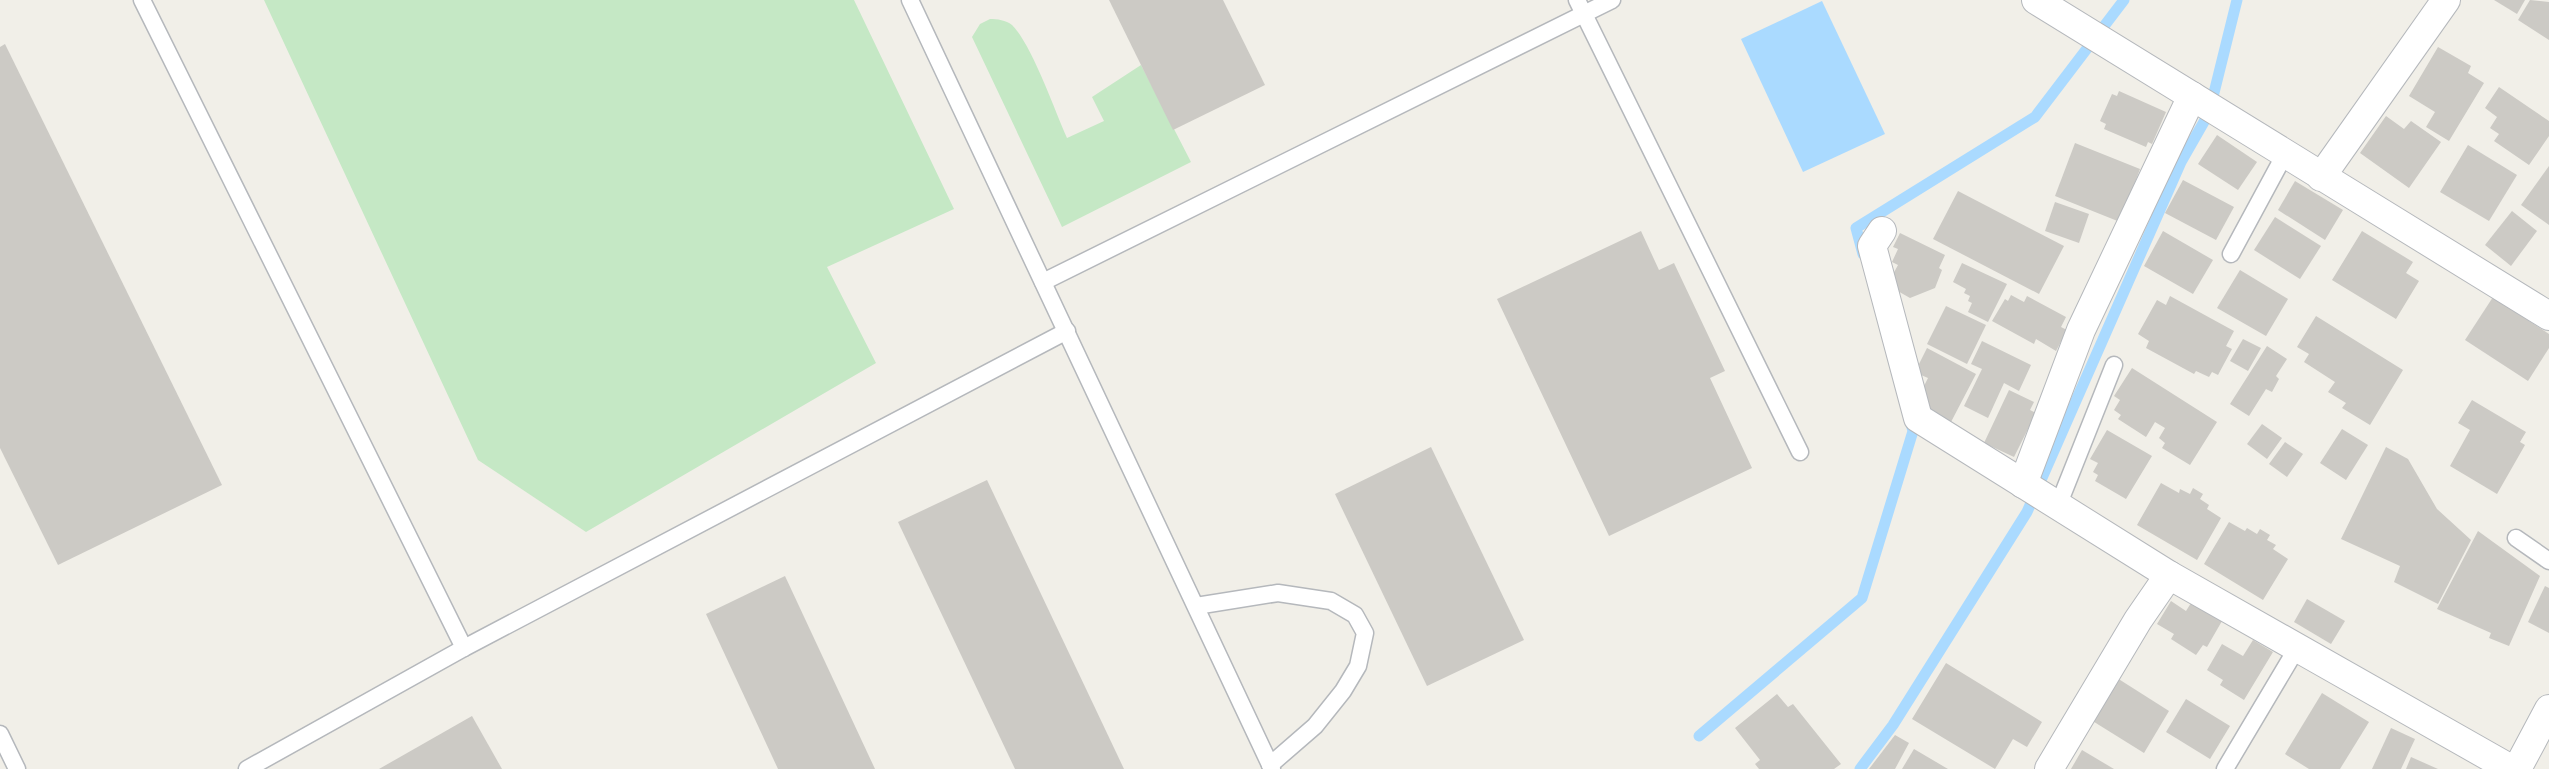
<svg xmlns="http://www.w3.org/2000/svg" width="2549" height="769" font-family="Signika,sans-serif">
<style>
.green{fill:#c5e8c5}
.water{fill:#aadaff}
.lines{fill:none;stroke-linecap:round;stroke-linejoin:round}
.stream{stroke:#aadaff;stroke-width:11}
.building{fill:#cccac5}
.service-casing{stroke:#b5b8bc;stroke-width:19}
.minor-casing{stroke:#b5b8bc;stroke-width:30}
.service{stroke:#fff;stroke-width:16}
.minor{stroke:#fff;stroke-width:28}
</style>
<rect width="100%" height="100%" fill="#f1efe8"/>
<g class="green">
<polygon points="264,0 854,0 954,209 827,267 876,363 586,532 478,460"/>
<path d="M 990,19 C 997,19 1006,20 1012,25 C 1032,45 1054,109 1067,138 L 1104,121 L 1092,97 L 1141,65 L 1191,162 L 1062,227 L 972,37 L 980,24 Z"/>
</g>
<polygon class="water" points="1822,1 1885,134 1803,172 1741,39"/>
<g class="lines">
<g class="stream">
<polyline points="1863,254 1856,228 2035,117 2124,0"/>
<polyline points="1699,736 1862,598 1913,431 1909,416"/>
<polyline points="1860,769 1893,725 2027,512 2181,162 2209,113 2237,0"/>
</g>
</g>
<g class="building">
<polygon points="1109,0 1223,0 1265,85 1173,130"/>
<polygon points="2494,0 2525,0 2517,14"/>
<polygon points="2530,0 2549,2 2549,40 2518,20"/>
<polygon points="5,44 222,485 58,565 0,448 0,47"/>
<polygon points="2438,47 2471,66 2468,73 2484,83 2449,141 2426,127 2435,112 2409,96"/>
<polygon points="2499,87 2549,121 2549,136 2529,165 2494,141 2499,134 2490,128 2497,117 2485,108"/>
<polygon points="2119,91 2166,112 2152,144 2148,142 2146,147 2104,129 2106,124 2100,121 2112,94 2117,96"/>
<polygon points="2386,116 2404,129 2411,121 2441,142 2409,188 2360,153"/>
<polygon points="2217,135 2257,162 2238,190 2198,164"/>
<polygon points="2075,143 2140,169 2120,222 2055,196"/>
<polygon points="2468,145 2517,175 2489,221 2440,192"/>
<polygon points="2549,166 2549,225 2521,205"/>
<polygon points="2183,180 2234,207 2216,240 2165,213"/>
<polygon points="2295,181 2343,210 2325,240 2278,210"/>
<polygon points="1958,191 2064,246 2039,294 1933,239"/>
<polygon points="2055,202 2089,214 2079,243 2045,231"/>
<polygon points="2512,211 2537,231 2511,266 2485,245"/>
<polygon points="2275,217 2321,246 2300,279 2254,250"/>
<polygon points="1641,231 1659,270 1674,263 1725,371 1710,378 1752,468 1609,536 1497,299"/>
<polygon points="2163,231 2213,260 2193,294 2144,266"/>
<polygon points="2362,231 2413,262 2406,273 2419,281 2396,319 2332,280"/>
<polygon points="1900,233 1945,255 1939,268 1942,270 1935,288 1910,298 1896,290 1892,276 1898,265 1892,262 1898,249 1893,247"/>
<polygon points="1962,263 2007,284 1988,322 1968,312 1972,303 1968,301 1970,296 1964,293 1966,289 1953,282"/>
<polygon points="2240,270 2288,299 2266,336 2217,308"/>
<polygon points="2011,295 2024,302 2027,296 2066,317 2061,327 2067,330 2056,351 2036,339 2034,344 1992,321 2005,299 2008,301"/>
<polygon points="2170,296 2234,331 2226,346 2232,349 2218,375 2212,372 2209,377 2196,371 2194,374 2146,348 2149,341 2138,334 2157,300 2166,305"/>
<polygon points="2493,297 2549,334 2549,348 2528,381 2465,340"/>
<polygon points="1946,306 1986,325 1967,364 1927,344"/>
<polygon points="2316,316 2403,370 2370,425 2342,408 2346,403 2328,392 2335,382 2304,362 2309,354 2297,347"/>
<polygon points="2243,339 2261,348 2248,371 2230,361"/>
<polygon points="1982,341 2031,365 2019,391 2004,383 1988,418 1964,406 1982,369 1971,364"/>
<polygon points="2267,346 2287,359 2276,376 2279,379 2272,392 2266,389 2249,416 2230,404"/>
<polygon points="1927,348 1976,374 1951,422 1931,411 1924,386 1928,378 1921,375 1919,364"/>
<polygon points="2132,368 2217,422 2190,465 2162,448 2165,443 2159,438 2165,428 2155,422 2146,437 2118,419 2121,415 2114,410 2120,400 2114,396"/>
<polygon points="2009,390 2034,402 2030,410 2036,413 2014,457 1984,443"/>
<polygon points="2472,400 2526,432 2520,442 2525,445 2497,494 2450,466 2470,430 2458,423"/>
<polygon points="2262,424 2282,438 2267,459 2247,444"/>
<polygon points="2342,429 2368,445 2346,480 2320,463"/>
<polygon points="2107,430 2152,456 2126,499 2095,481 2098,475 2093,472 2098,463 2090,459"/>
<polygon points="2285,442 2303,454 2287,477 2269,464"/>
<polygon points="1431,447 1524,640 1427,686 1335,494"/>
<polygon points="2386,447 2408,459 2437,509 2471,540 2438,604 2394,582 2400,566 2341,539"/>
<polygon points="987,480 1124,769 1015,769 898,522"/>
<polygon points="2161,483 2179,493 2180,489 2190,494 2193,488 2203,494 2200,499 2209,505 2207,509 2221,518 2197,560 2137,525"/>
<polygon points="2229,522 2245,531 2247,528 2257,534 2260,529 2270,535 2267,540 2276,545 2273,549 2288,559 2263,600 2204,564"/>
<polygon points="2478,531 2540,576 2509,646 2489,638 2491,633 2437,609"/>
<polygon points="785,576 875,769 778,769 706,614"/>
<polygon points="2545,586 2549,588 2549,633 2528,622"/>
<polygon points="2307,599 2345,621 2331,644 2294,622"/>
<polygon points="2171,601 2186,611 2191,603 2222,621 2207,647 2203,645 2196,655 2171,639 2174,634 2157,624"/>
<polygon points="2253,640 2273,652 2244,700 2220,685 2223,680 2207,670 2222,644 2243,656"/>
<polygon points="1946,663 2042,722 2027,747 2013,739 1995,769 1912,719"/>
<polygon points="2117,678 2169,711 2144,753 2091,720"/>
<polygon points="2322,693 2369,722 2340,769 2309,769 2285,754"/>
<polygon points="1777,694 1788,707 1793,704 1841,764 1834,769 1759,769 1755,764 1760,760 1735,728"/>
<polygon points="2186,699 2230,726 2210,759 2166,732"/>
<polygon points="472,716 502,769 379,769"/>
<polygon points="2391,728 2415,739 2401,769 2372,769"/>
<polygon points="1895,735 1909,743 1895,769 1869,769"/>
<polygon points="1914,749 1948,769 1902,769"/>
<polygon points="2082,750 2114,769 2071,769"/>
<polygon points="2411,757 2438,769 2406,769"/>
</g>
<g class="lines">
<defs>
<g id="service">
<polyline points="142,0 464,648"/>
<polyline points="910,0 1272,769"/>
<polyline points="1577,0 1800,452"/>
<polyline points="2231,254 2285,154"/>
<polyline points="1043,282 1612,0"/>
<polyline points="2058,506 2114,365"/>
<polyline points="2516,538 2549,561"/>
<polyline points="1196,606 1278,593 1331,601 1355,615 1365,633 1358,666 1343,691 1315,726 1270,765"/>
<polyline points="0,734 17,769"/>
<polyline points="247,769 464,648 1067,331"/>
<polyline points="2225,769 2297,648"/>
</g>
<g id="minor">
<polyline points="2036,0 2549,316"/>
<polyline points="2321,177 2446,0"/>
<polyline points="1882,231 1872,246 1918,418 2169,575"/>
<polyline points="2023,484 2081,330 2192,96"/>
<polyline points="2049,769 2138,620 2169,575 2511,769"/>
<polyline points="2517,769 2549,709"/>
</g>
</defs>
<use href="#service" class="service-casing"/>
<use href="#minor" class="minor-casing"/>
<use href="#service" class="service"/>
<use href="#minor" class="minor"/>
</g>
</svg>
